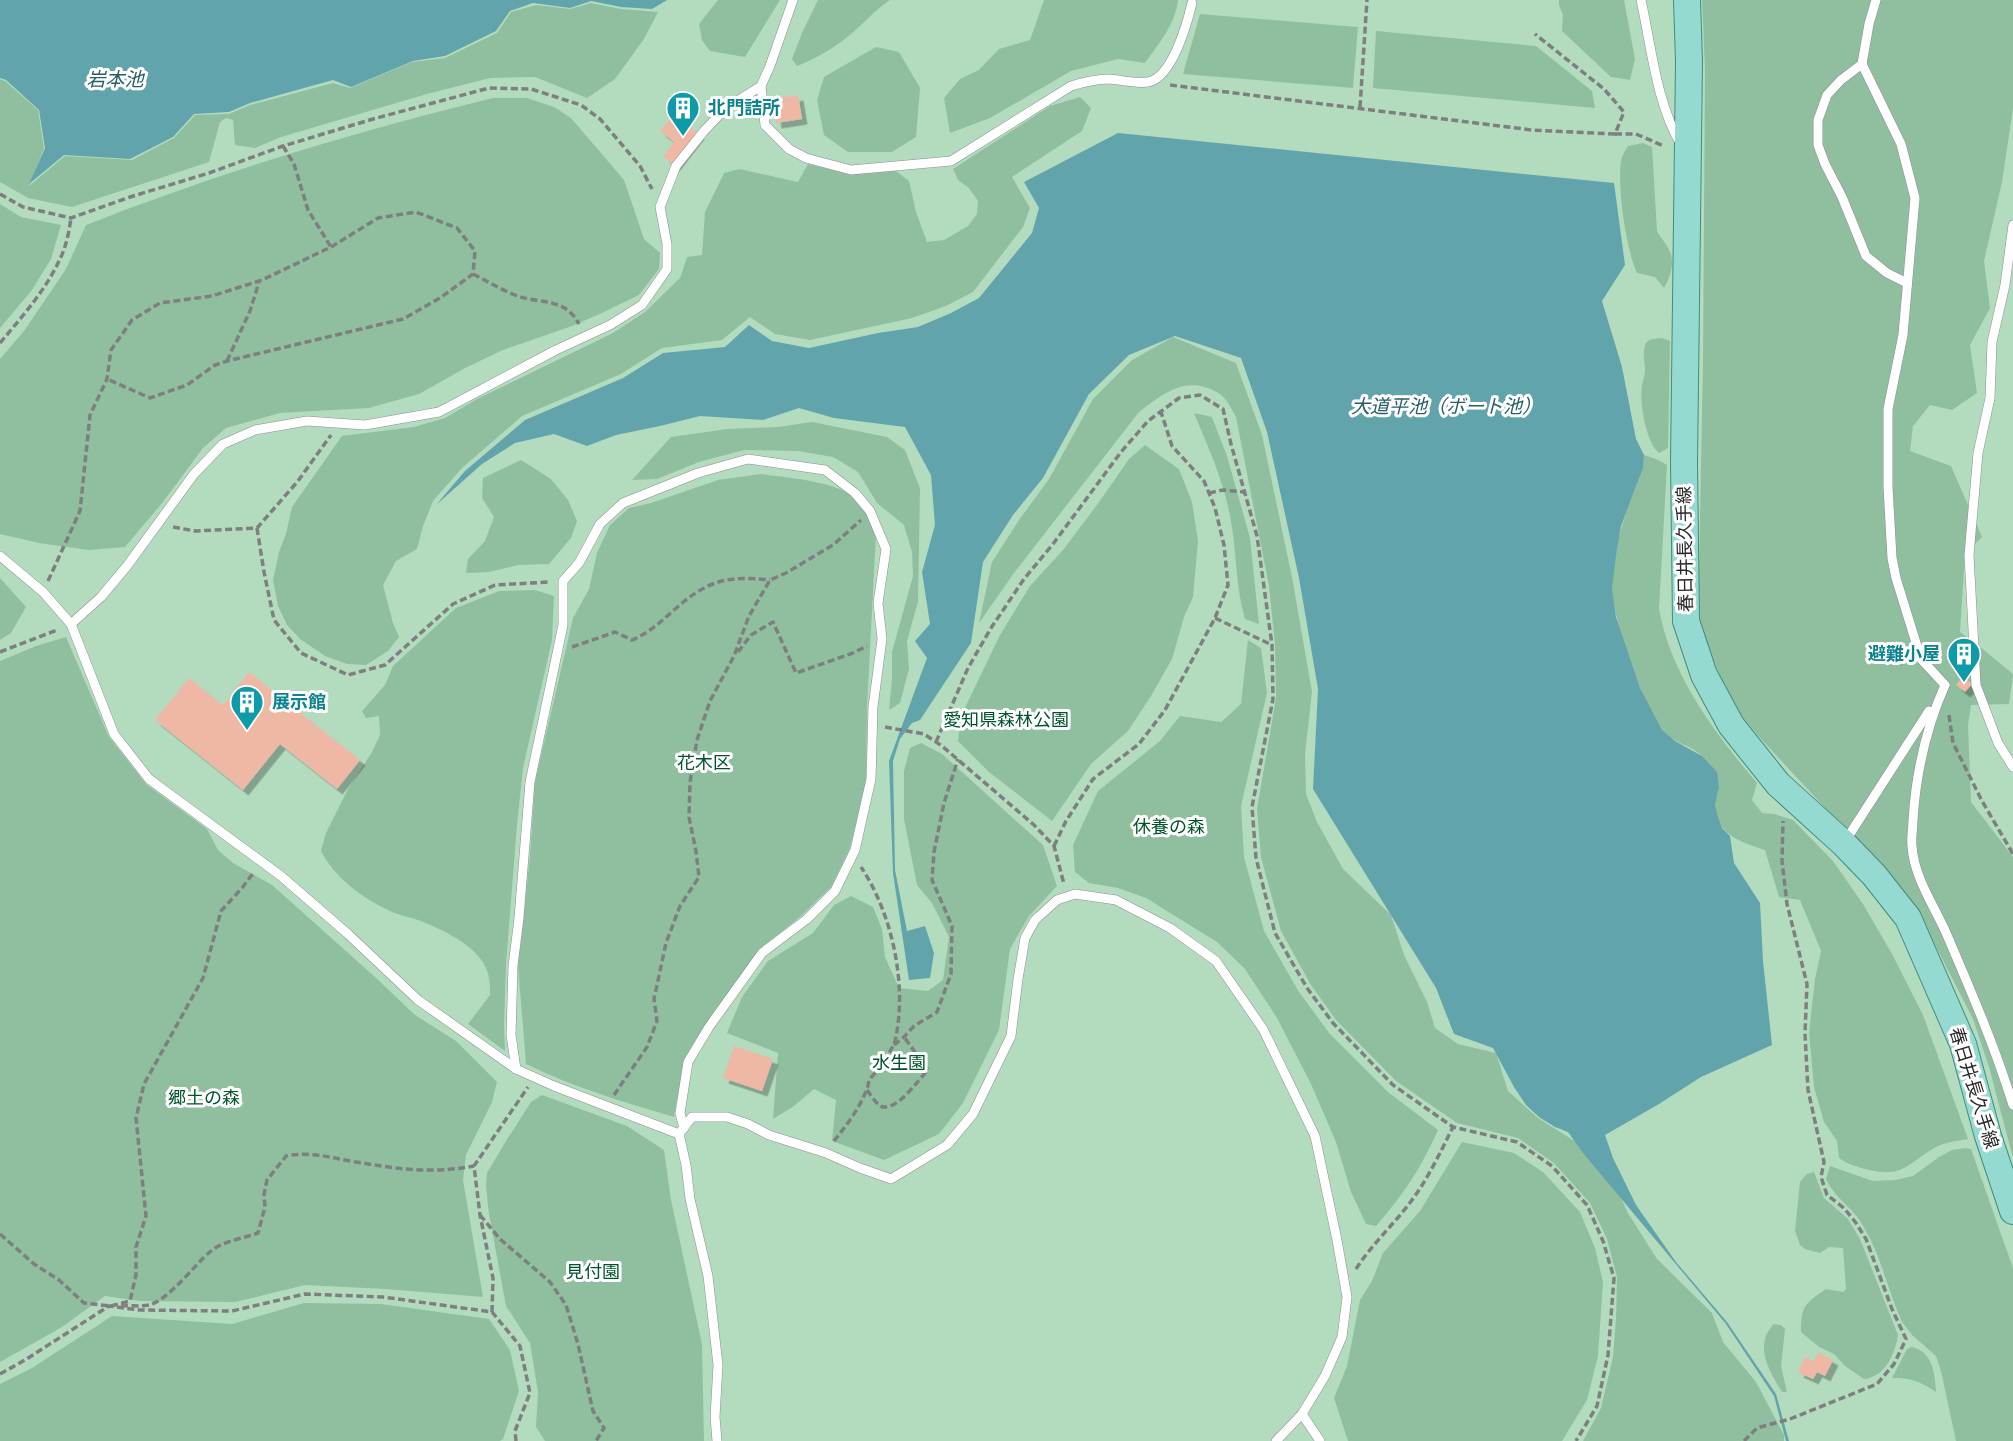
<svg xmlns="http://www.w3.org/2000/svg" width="2013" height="1441" font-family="Manrope,'Noto Sans JP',sans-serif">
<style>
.green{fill:#b3dcbf}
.forest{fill:#90bf9f}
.water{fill:#62a4ac}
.building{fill:#efb8a5;filter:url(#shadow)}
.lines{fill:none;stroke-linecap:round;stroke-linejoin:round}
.lane-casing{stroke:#8d8e90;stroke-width:10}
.primary-casing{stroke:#418b80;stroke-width:28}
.path{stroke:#7e7f80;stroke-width:3.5;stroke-dasharray:7 3.5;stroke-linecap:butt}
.lane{stroke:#fff;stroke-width:9}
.primary{stroke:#95dad0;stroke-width:26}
.labels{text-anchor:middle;stroke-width:6;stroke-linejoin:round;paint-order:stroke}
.culture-label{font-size:18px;font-weight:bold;fill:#0d838f;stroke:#fff;text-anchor:start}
.street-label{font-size:18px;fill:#272728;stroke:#fff}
.park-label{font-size:18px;fill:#00542c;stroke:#fff}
.water-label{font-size:19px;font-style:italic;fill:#275f66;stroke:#fff}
</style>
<defs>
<filter id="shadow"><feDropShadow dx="5.5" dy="5.5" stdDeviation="0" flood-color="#0004"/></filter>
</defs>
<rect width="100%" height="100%" fill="#e1e2e4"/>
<rect class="green" x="0" y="0" width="2013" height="1441"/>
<g class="forest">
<polygon points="718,0 780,0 745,57 710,51 702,40 699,24"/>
<path d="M 818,0 L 890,0 C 875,10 864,23 851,34 C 836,47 815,59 797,66 L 792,59 L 802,33 Z"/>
<path d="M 1044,0 L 1178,0 C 1176,23 1158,45 1145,63 L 1118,59 L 1071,71 L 990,118 L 950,133 L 944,98 L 960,79 L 979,70 L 999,49 L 1030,40 Z"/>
<polygon points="1559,0 1624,0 1635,59 1630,80 1611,77 1562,31 1563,15 1559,5"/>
<polygon points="1702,0 2013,0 2013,108 2002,182 1984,261 1990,308 1970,345 1977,393 1952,410 1930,405 1913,426 1910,451 1951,466 1982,537 1965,554 1960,632 1979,646 2013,674 2009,704 1971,705 1968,725 1971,802 2013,857 2013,1158 1989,1067 1973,1019 1914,904 1762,740 1739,713 1724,686 1698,622 1703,362 1705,70"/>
<polygon points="591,3 621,9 658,12 644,39 615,79 587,98 535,77 490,78 427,94 281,137 255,148 235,145 233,120 226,118 220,122 209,162 72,207 28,198 0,182 0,79 5,81 38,110 44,148 29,186 65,156 132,160 174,138 195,115 229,114 250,105 333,83 350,88 412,62 445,58 497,33 511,12 536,5 570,9"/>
<polygon points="1200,14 1358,27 1353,88 1183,74"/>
<polygon points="1376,31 1536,46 1592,91 1595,108 1373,88"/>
<polygon points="876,47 899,52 920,88 916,137 892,152 848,152 824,135 817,100 824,77"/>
<polygon points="1080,97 1091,108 1082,131 1012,177 1030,208 1023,227 973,292 946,306 912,318 810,340 775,334 750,317 722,340 662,348 621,374 522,416 462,468 433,501 423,526 417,549 396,561 383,585 393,623 399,637 388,651 366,665 347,664 325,656 300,639 287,625 278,606 273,580 279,552 286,534 292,507 342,436 414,427 445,418 477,399 613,333 645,312 680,278 687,257 702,255 705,212 724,173 740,169 798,182 808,164 848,174 896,171 909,181 916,212 927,242 944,240 968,226 977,214 978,201 969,188 958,180 953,169 1050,106"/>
<path d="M 493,98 L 527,98 L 554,107 L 571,118 L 624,180 L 644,239 L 660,253 L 659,269 L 639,295 L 602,313 L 572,326 L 503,350 L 467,367 L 419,394 L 369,408 L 280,413 L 226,428 L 203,448 L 163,502 L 125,547 L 88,550 L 39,543 L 0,534 L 0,359 L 24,331 L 66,269 L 86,225 C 218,173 354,132 493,98 Z"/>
<path d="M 1643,143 L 1652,147 L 1657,231 C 1661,238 1668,246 1670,252 C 1675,263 1670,278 1664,288 L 1655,277 L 1637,273 C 1626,249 1617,187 1621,161 C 1622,155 1625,151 1628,146 Z"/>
<polygon points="0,204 21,217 61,225 51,259 32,290 0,328"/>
<path d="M 1173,337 L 1236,363 L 1262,435 L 1292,577 L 1312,692 L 1305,754 L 1306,794 L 1317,822 L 1343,869 L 1391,915 L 1404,955 L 1427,1002 L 1435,1028 L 1458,1044 L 1496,1053 L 1508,1091 L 1538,1118 L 1584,1147 L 1609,1173 L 1628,1213 L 1657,1259 L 1712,1313 L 1723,1342 L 1756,1382 L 1784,1435 L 1784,1441 L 1583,1441 L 1601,1408 L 1613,1357 L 1616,1319 L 1617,1277 L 1607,1239 L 1590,1203 L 1554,1163 L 1518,1138 L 1457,1123 L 1396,1081 L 1336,1020 L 1311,985 L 1281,931 L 1261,857 L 1257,809 L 1276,698 L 1275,645 L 1269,586 L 1236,417 C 1232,410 1227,399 1220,394 C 1188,374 1165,392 1139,412 L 1014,573 L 979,623 L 992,562 L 1019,520 L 1049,479 L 1093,399 L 1132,360 Z"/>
<path d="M 1662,338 L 1670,341 L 1668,448 L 1659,453 C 1646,443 1639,401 1642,385 C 1643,380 1645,376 1645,369 C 1645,362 1641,349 1647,342 C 1650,338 1657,339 1662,338 Z"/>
<path d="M 1194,413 L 1212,417 L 1227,456 L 1250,538 L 1259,624 L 1245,619 C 1235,585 1237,550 1230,516 C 1223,479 1208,447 1194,413 Z"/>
<polygon points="812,422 887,437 905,450 920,488 918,602 907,641 909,669 900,703 889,710 892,679 892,652 913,576 912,552 904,525 877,503 858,472 833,457 798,451 744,450 699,462 657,479 632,480 671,437 727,429 778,427"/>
<polygon points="1145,445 1179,469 1192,502 1198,541 1193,597 1184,617 1172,659 1151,696 1128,731 1091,764 1052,821 989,772 958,741 961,716 1000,635 1030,586 1063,550 1097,505 1129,459"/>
<path d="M 1644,455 L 1656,459 L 1667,465 L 1659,609 C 1671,675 1714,732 1757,783 L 1752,800 L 1762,813 L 1774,814 L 1793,820 L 1833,861 L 1863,904 L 1892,954 L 1923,1015 L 1968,1139 C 1957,1141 1946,1142 1936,1147 C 1906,1164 1904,1179 1865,1169 C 1855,1166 1847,1164 1839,1158 L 1837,1141 L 1824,1122 L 1814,1087 L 1809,1033 L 1815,979 L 1821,951 L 1800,900 L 1779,897 L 1765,850 C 1741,842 1715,835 1715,803 C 1716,798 1719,793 1718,788 C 1718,780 1709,766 1704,759 C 1695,745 1672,744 1661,729 C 1642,702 1614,623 1612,589 C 1612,569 1616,545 1622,526 C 1628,502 1642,480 1644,455 Z"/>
<polygon points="521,460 551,479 568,500 577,521 571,538 549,564 518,565 489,572 466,573 468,559 485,541 494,517 482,498 483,478"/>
<path d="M 760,474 C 783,477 828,481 848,493 C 862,501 869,519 876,534 L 867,707 L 866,780 L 850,848 L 831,887 L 802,915 L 759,950 L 705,1026 L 684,1060 L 674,1117 C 623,1102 573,1087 526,1064 L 518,966 L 530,856 L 535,782 L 573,618 L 589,589 L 597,553 L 610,525 L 629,508 L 651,503 L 718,480 Z"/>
<polygon points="0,578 26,607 11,633 0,640"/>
<path d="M 535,590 L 554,596 L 552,640 L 523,768 L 517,825 L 506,965 L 504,1026 L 505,1051 L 468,1024 L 490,995 C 490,987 490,976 486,968 C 476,945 443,930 421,921 C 411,917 400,916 390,911 C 362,898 335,878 321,851 L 326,833 L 348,789 L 372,752 L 380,735 L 379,716 L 366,718 L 362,711 L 385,685 L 393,666 L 456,608 L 499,591 Z"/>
<polygon points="66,637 109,737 146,784 207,829 218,850 233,863 272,885 375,977 415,1015 456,1041 497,1082 492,1102 466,1155 463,1180 483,1297 385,1289 305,1285 235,1302 140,1301 105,1296 62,1327 0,1362 0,661 36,646"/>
<path d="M 1248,640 L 1261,648 L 1267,693 L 1241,806 L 1244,857 L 1264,931 L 1299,992 L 1330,1034 L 1388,1092 L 1438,1130 C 1421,1168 1404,1194 1376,1226 L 1366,1224 L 1351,1192 L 1336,1142 L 1311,1084 L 1277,1018 L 1245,969 L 1217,942 L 1146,898 L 1118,888 L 1089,883 L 1075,872 L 1073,845 L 1098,791 L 1160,741 L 1180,716 L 1221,722 L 1241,704 Z"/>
<polygon points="921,743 942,754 1043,845 1057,886 1029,916 1010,949 999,1030 963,1103 939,1134 884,1160 832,1141 836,1100 814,1089 794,1106 773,1119 778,1053 727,1033 742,997 768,961 813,933 834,905 851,896 873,907 882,929 885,957 899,988 928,991 943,980 949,937 932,903 917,885 904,819 904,771 910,748"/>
<polygon points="542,1095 627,1126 664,1150 671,1200 702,1344 704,1441 545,1441 536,1427 538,1392 530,1343 506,1306 489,1214 486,1187 487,1173 506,1141 531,1102"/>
<polygon points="1462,1142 1514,1153 1543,1172 1580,1212 1595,1248 1603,1282 1598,1356 1587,1400 1562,1441 1348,1441 1334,1398 1347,1366 1360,1300 1372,1281 1383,1253 1420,1211"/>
<path d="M 1966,1148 L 1971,1149 L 2013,1268 L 2013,1441 L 1956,1441 L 1941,1371 L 1936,1356 L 1912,1335 L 1902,1322 C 1888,1291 1881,1255 1863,1226 C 1853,1207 1835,1199 1826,1179 L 1830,1166 L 1873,1181 L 1895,1180 L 1913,1176 L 1939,1157 L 1952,1150 Z"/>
<path d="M 1814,1172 L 1824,1198 L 1848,1219 L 1860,1239 L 1898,1335 C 1895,1354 1885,1377 1864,1379 L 1845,1366 L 1834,1354 L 1819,1347 L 1801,1332 C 1801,1306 1805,1303 1826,1289 L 1843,1292 L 1846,1289 L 1843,1248 L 1829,1247 L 1820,1253 L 1805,1249 L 1800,1245 L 1795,1231 L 1800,1182 L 1807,1174 Z"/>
<polygon points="304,1303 381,1304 489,1319 510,1350 519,1391 503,1439 500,1441 0,1441 0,1384 32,1368 112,1316 232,1324"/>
<path d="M 1773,1324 L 1781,1325 L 1785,1329 L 1781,1366 L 1787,1392 L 1782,1392 C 1773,1377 1760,1357 1765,1339 C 1766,1334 1770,1329 1773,1324 Z"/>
<path d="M 1912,1347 C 1933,1352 1935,1374 1936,1392 C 1919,1381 1912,1378 1892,1378 L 1907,1349 Z"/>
</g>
<g class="water">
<polygon points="0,0 667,0 652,9 621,7 591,1 570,8 533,3 510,11 496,31 445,56 413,61 351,87 333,80 250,103 229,112 194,114 173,137 130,159 64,155 29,184 45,148 39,110 6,80 0,78"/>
<polygon points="1118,133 1614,183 1625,265 1602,301 1622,367 1636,439 1644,455 1643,468 1621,526 1616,555 1612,589 1616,617 1640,688 1662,730 1675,741 1702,756 1717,772 1719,787 1715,805 1718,817 1722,828 1730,836 1734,863 1760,903 1763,961 1772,1045 1701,1077 1659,1104 1605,1135 1613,1158 1636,1205 1676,1262 1727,1322 1776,1394 1789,1441 1786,1441 1774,1396 1726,1324 1583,1153 1568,1132 1555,1127 1539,1117 1526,1105 1514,1087 1493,1048 1454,1034 1436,988 1313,789 1318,689 1299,578 1267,432 1241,358 1175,336 1129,355 1089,394 1043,478 1013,515 983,562 971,643 920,720 912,723 900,739 893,761 895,870 907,931 925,926 934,953 930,978 909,980 893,873 889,761 927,658 915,641 930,624 922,572 935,525 931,475 905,427 834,418 799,408 763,420 700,416 660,426 616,435 587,446 554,434 515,443 482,464 436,505 465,471 525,420 623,378 663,353 725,347 749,325 772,341 809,348 878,333 918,327 951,313 979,298 1032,233 1039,208 1024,182"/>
</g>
<g class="building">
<polygon points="798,95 802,119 776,123 773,99"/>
<polygon points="674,114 699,134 674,166 663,156 674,142 660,131"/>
<polygon points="249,672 360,760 337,789 280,744 243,790 155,720 189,678 223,705"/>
<polygon points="1963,676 1972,684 1965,692 1956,685"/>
<polygon points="734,1046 773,1059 762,1091 723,1078"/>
<polygon points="1818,1352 1833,1360 1825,1376 1817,1372 1813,1379 1798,1372 1805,1357 1814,1361"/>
</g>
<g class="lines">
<defs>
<g id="lane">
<path d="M 1641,0 C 1651,45 1657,106 1681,144"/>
<polyline points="1862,64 1869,24 1876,0"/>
<path d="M 761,86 L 765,125 L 789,149 L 806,158 L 851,170 L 951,161 L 1071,86 C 1084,82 1096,79 1109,79 C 1122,80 1135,84 1148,82 C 1172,78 1187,24 1192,3"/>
<polyline points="2013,225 2005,285 1992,342 1990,398 1978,453 1969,555 1976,685 1998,743 2013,767"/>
<polyline points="1907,283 1887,273 1866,256 1842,197 1825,164 1818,145 1818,120 1827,95 1841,80 1862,64 1901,144 1915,198 1903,335 1888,409 1888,487 1892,558 1896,578 1921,659 1945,685"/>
<polyline points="0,556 43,592 71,624 114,734 149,779 281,876 348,934 418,1000 516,1069 554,1086 679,1134"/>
<polyline points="71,624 101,597 127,566 194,474 223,444 255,430 307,421 365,425 439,412 556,350 610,325 642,305 667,269 667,244 660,207 676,166 704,131 726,108 761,86 770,66 793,0"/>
<path d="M 1945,685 C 1926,728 1916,773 1913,820 C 1913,828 1911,838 1912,846 C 1914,878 1935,907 1947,935 C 1971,991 1995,1047 2013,1105"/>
<polyline points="1846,840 1929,711"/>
<polyline points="516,1069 511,1035 513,966 519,918 530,782 563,625 563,581 579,563 600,524 623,503 698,473 748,459 825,470 855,493 870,511 886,549 878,603 882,639 873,707 871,779 855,850 835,891 807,919 762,953 709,1027 688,1062 680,1113 684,1128"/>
<polyline points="1302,1414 1320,1441"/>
<polyline points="717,1441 715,1417 718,1365 708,1276 690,1199 686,1165 679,1134 692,1117 727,1117 748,1124 769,1135 826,1153 860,1168 891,1179 947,1145 973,1114 1011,1036 1018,979 1025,938 1035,920 1057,900 1075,894 1116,900 1170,928 1216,961 1263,1029 1315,1136 1337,1240 1347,1297 1342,1337 1325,1376 1302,1414 1276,1441"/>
</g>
<polyline id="primary" points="1687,0 1689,61 1684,463 1686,621 1704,675 1731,725 1778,784 1843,843 1874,875 1908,918 1963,1044 1988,1136 2013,1211"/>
</defs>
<use href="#lane" class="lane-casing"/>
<use href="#primary" class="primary-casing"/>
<g class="path">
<polyline points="1170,85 1532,130 1615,134 1624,112 1604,89 1535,34"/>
<polyline points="1360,107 1367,0"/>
<polyline points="1615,134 1636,134 1664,146"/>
<polyline points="283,146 294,164 308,210 331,247"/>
<polyline points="0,194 23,207 71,218 130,197 209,173 283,146 373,119 489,88 531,89 581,105 600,119 640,166 652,189"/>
<path d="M 473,274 C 487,281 500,289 515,295 C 540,305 564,296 579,324"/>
<path d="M 0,343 C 21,318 45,291 59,261 C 66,248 69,232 71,218"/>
<polyline points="227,361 250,311 259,282"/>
<polyline points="1209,493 1223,490 1244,492"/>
<polyline points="173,527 195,531 257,528 298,481 331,435"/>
<polyline points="257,528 264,572 274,620 301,653 348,675 385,665 453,604 495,585 549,582"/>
<polyline points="48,581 80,511 90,415 107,379 111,350 132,320 160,303 212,296 262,280 331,247 378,218 416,212 457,228 475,251 473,274 440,298 403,319 227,361 215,365 187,385 150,398 107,379"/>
<polyline points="1215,618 1272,645"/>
<path d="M 572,647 L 615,632 L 632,640 C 649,633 659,623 673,611 C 706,581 726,575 770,580"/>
<polyline points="0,652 57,630"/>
<polyline points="738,652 751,635 773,622 796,673 853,653 867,646"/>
<polyline points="1949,715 1953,743 1982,801 2013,854"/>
<polyline points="885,727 924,734 942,746 1034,825 1054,846 1064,884"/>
<polyline points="936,742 968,668 991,628 1024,579 1053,544 1121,452 1148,421 1179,398 1200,395 1223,409 1231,444 1257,536 1272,645 1273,699 1252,807 1256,858 1275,933 1307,988 1333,1023 1393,1085 1453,1127 1517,1142 1552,1166 1587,1205 1603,1241 1614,1278 1608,1355 1597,1406 1576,1441"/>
<polyline points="1054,846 1066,821 1093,779 1139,744 1165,710 1215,618 1228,585 1224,545 1215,508 1204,481 1172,446 1161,412"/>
<polyline points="894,1045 904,1037 914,1026 937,1012 951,974 952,926 932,880 934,852 944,803 958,759"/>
<path d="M 867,1090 C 871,1095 877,1106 883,1107 C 899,1109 918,1080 928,1070 L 904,1037"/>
<polyline points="614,1095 647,1047 657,1021 654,999 666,943 680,906 699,877 696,851 689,817 690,782 697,740 710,701 734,656 749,616 770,580 786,573 833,545 861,520"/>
<path d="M 834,1141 C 846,1126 859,1109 866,1091 C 868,1088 868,1084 869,1081 C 871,1076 876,1073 879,1069 C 883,1064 893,1047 895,1041 C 908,986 892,913 861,867"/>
<polyline points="480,1215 500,1239 550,1282 566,1305 578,1344 593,1411 604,1428 596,1441"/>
<polyline points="0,1234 34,1264 59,1280 84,1303 110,1306"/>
<path d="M 1356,1269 C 1370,1247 1389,1229 1405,1209 C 1425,1185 1439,1155 1453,1127"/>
<polyline points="111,1306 130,1301 136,1275 136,1247 146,1216 136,1118 144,1084 203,978 221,911 242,888 254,872"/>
<path d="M 121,1306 C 130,1305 140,1307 149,1305 C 169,1300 195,1264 211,1251 C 225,1240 242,1239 258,1233 L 265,1207 L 264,1195 L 267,1180 L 286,1156 C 310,1151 332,1158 356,1162 C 399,1169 430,1174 474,1166"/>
<polyline points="492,1312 493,1278 480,1215 474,1166 528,1087"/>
<polyline points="0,1374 25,1360 109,1306 139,1310 232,1311 305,1294 383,1297 492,1312 520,1346 530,1393 515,1431 516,1441"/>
<polyline points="1744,1441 1757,1428 1790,1419 1877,1384 1894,1364 1906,1339 1892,1309 1866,1239 1856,1223 1844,1208 1827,1195 1821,1177 1824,1162 1808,1090 1805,1034 1807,984 1787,904 1782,861 1783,821"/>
</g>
<use href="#lane" class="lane"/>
<use href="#primary" class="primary"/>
</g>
<defs>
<symbol id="building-pin" viewBox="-11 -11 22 30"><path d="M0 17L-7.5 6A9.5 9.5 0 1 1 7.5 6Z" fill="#0f9aa8" stroke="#fff"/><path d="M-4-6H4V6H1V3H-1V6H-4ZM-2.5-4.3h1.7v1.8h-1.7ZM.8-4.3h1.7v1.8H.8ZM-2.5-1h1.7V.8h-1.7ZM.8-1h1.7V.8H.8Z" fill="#fff"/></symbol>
</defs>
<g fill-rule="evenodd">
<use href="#building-pin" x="664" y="89" width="38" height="52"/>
<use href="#building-pin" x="1945" y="635" width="38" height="52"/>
<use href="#building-pin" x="228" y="683" width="38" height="52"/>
</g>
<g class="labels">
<g class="culture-label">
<text x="708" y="114">北門詰所</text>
<text x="1940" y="660" text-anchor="end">避難小屋</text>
<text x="272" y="708">展示館</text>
</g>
<g class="street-label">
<text transform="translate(1685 549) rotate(-91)" y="6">春日井長久手線</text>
<text transform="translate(1974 1088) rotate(73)" y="6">春日井長久手線</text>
</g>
<g class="park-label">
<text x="1006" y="726">愛知県森林公園</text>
<text x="704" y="769">花木区</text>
<text x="1169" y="833">休養の森</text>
<text x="899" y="1069">水生園</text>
<text x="204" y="1104">郷土の森</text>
<text x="593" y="1278">見付園</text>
</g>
<g class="water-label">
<text x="115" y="86">岩本池</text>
<text x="1446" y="413">大道平池（ボート池）</text>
</g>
</g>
</svg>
